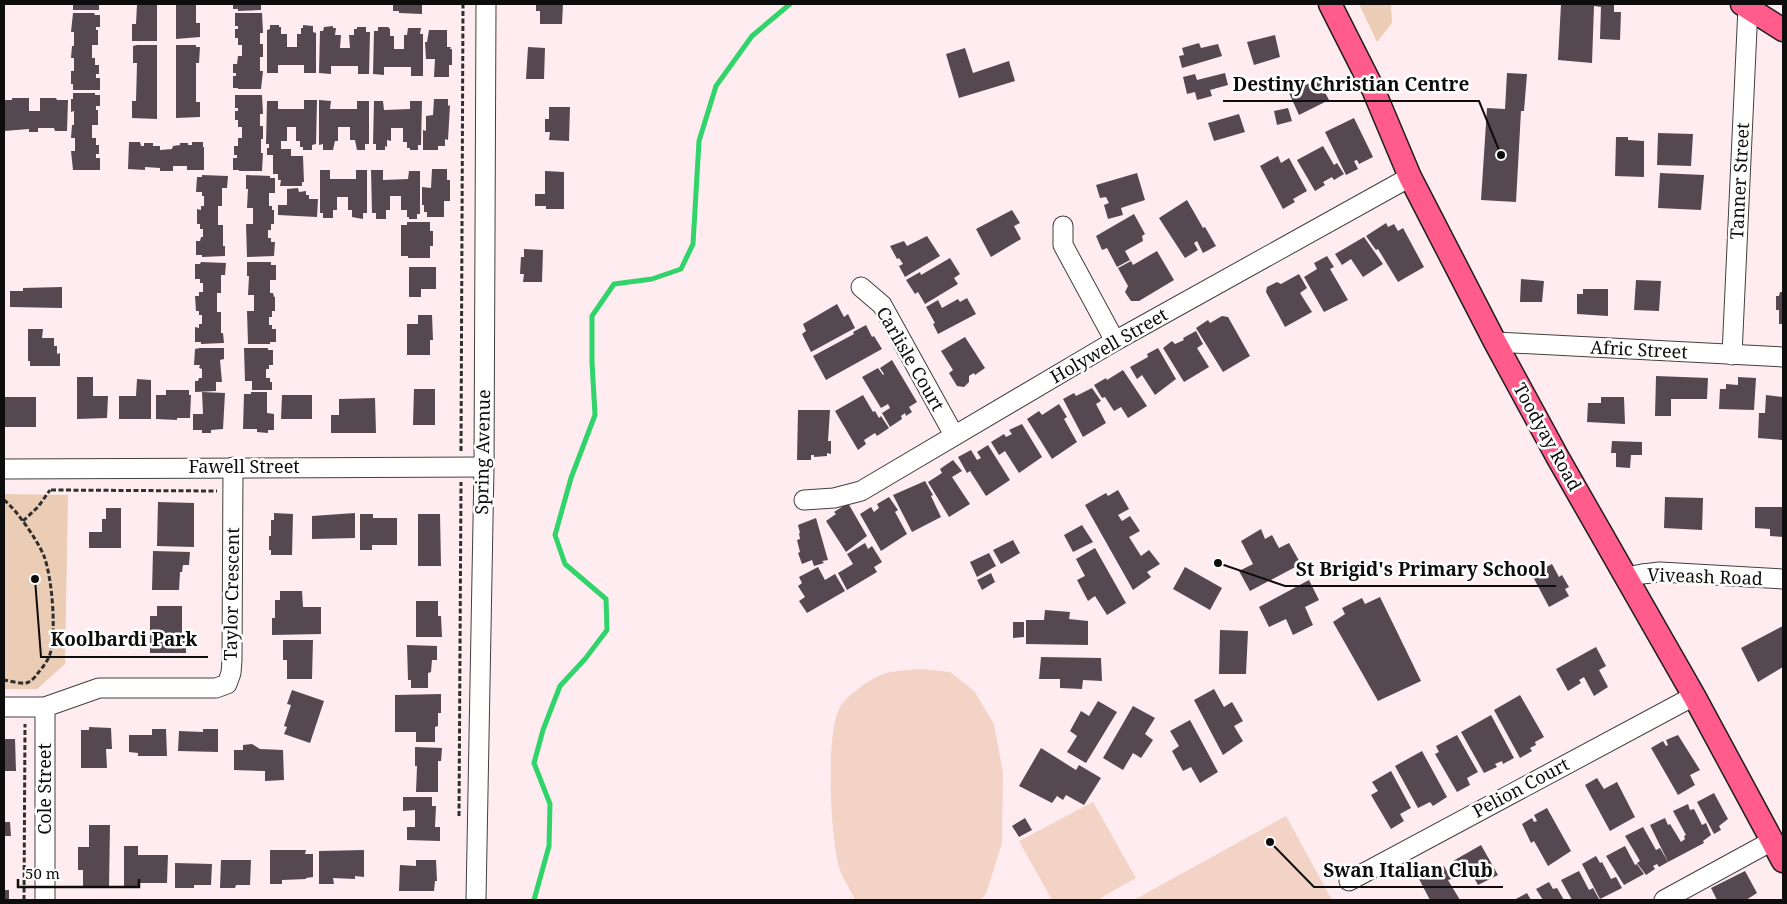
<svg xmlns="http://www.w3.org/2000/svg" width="1787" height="904" font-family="'Noto Serif',serif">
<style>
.green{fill:#ebccb4}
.pitch{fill:#f2d3c6}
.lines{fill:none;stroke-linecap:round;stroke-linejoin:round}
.stream{stroke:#31d46a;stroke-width:5}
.building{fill:#564851}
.minor-casing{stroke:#404040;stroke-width:21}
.major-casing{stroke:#1e1e1e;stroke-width:25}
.path{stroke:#2f2f2f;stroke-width:3;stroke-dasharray:5 2.5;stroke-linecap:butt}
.minor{stroke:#fff;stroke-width:19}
.major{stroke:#ff5c8c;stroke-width:22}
.labels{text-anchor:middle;stroke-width:5;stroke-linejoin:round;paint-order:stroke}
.street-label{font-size:18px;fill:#0d0d0d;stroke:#fff}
.leader{fill:none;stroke:#0d0d0d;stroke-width:2}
.callout-dot{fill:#0d0d0d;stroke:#fff;stroke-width:2}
.callout-label{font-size:19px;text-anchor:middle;font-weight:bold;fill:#0d0d0d;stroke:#fff;stroke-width:5;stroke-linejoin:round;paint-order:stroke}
</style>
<rect width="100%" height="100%" fill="#ffecf1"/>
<g class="green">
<polygon points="1359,4 1391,4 1392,23 1377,42"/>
<polygon points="4,494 68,495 65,664 37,689 4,689"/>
</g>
<g class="pitch">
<path d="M 920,669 L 950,672 L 974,691 L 994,724 L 1003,773 L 1002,843 L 986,894 L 980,900 L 855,900 C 851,891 845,882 841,873 C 830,845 825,732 840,707 C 847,695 873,677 886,673 C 896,671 909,670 920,669 Z"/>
<polygon points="1093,802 1136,878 1097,900 1052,900 1019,841"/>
<polygon points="1286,816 1332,900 1134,900"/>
</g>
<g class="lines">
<polyline class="stream" points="534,900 549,846 550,804 534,763 543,730 560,686 585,659 607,630 606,599 565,564 555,535 571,478 595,415 592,362 592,316 614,284 652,279 681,269 693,244 699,141 716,86 752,36 790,4"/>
</g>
<g class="building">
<rect x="73" y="4" width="26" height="6"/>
<polygon points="137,4 157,4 157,41 132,41 132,24 136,24"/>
<polygon points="176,4 196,4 196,23 200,23 200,37 176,39"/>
<polygon points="233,4 261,4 261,10 238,11 238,9 233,9"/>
<polygon points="393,4 422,4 422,14 399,13 399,11 393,11"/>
<polygon points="536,4 563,4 562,24 540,24 540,11 536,11"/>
<polygon points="1561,4 1614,4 1614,12 1621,12 1620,40 1600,39 1601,7 1594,6 1592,63 1558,60"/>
<polygon points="73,13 94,13 95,15 100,15 100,27 96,27 96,30 98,30 98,45 92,45 92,58 95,58 95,65 99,65 99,74 96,74 96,78 100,78 100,90 73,90 73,84 71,84 71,71 74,71 74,58 71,58 72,46 74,46 74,32 71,32"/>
<polygon points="235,13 262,13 263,33 260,33 260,44 263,44 263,57 260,57 260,71 263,71 261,89 238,89 238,88 233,88 233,76 236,76 236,73 233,73 233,64 237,64 238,56 242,56 242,45 238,45 238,38 235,38 235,29 238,29 238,26 235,26"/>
<polygon points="270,25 279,25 279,27 281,27 281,34 287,34 287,47 297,47 297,34 301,34 301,28 303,28 303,25 313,26 313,32 316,33 316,73 304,73 304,65 278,65 278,73 267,73 267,30 270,29"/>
<polygon points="333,26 333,28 336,28 335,35 341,35 340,48 350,48 349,35 354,35 354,29 357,29 357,27 366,27 366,32 370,32 369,74 358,74 358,66 331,66 331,74 319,73 320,31 323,31 324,27"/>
<polygon points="378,27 388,27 390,29 390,36 394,36 394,49 404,49 404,35 407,35 408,28 421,28 420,34 423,34 423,76 411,76 411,67 384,67 384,75 373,74 374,31 378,31"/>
<polygon points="429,30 447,30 447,47 451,47 450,49 452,49 452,65 449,65 449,77 434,77 435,59 426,59 425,42 427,42"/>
<polygon points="1275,35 1280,57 1254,65 1247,42"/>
<polygon points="1199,43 1201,48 1218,44 1222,56 1182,68 1179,56 1184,55 1182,48"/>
<polygon points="137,45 157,45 157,119 132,118 132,101 136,101 137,63 133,63 133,46"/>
<polygon points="176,45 196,45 196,47 200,47 199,63 196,63 196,102 200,102 200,117 176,118"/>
<polygon points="528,47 545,48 544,79 526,79"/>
<polygon points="965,48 973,73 1009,61 1015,81 959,98 946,54"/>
<polygon points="1225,73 1228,85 1210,90 1212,96 1197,100 1195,92 1187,94 1183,77 1195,74 1197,80"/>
<polygon points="1507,73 1527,74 1524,111 1521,111 1516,202 1481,200 1487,108 1505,109"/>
<polygon points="1318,79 1329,100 1299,115 1289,93"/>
<polygon points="73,93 95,93 95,95 100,95 100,106 96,106 96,110 98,110 98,125 92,125 92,138 96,138 96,145 99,145 99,154 96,154 96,158 100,158 100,170 73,170 71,151 75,151 75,138 71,138 72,125 74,125 74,111 71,112 71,99 73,99"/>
<polygon points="235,95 262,95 263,114 260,114 260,126 263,126 263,139 261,139 261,153 263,153 262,171 239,171 239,170 233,170 233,158 237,158 237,155 234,155 234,146 238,146 238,138 242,138 242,127 238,127 238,120 235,120 235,111 238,111 238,108 235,108"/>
<polygon points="12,98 29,98 29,111 40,111 40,98 56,98 57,100 68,100 67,131 55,131 54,128 38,128 38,132 29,132 29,129 4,131 4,100 12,100"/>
<polygon points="434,99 448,99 448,106 450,105 448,140 445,139 445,146 438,146 438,150 423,150 423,130 426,131 426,116 433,115"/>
<polygon points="304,100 317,100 316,144 312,145 312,150 303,150 303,147 300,147 300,141 296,141 296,127 287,127 287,141 281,141 281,149 291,149 291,156 303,156 304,182 302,182 302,186 280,186 281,180 278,180 278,174 273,174 273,155 267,155 267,148 269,148 269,144 266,144 267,101 278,101 278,109 304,109"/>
<polygon points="319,100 331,101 330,109 357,109 357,101 369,101 369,144 365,144 365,150 357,150 355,140 350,140 350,127 338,127 338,141 335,141 333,150 323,150 323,144 319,145"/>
<polygon points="374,101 383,101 384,110 410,109 410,101 422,101 421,145 418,145 418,150 410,150 410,148 407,148 407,142 403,142 403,128 391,128 391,141 387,140 387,147 385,146 385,150 376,150 376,144 373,144"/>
<polygon points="549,107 570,107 569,141 549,140 550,132 545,132 545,119 549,119"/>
<polygon points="1288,108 1292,121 1277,125 1274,111"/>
<polygon points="1239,114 1245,132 1214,141 1208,123"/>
<polygon points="1354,118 1373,157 1359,164 1357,160 1354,161 1358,169 1346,175 1325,132"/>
<polygon points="1658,133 1693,134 1691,166 1657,165"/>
<polygon points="1616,137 1628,137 1628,140 1644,141 1644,177 1615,176"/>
<polygon points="129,142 140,142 141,146 144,146 144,143 153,143 153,146 160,146 160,150 172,149 173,146 180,145 180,143 188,143 188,145 192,145 192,142 203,142 203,147 204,147 204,170 187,170 187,166 173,166 173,171 160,171 160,168 145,167 145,170 128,169"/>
<polygon points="1323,146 1334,165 1337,163 1344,174 1334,180 1332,177 1323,182 1325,185 1315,191 1297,160"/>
<polygon points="1278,156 1281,163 1289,158 1307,191 1293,199 1295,202 1283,209 1260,166"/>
<polygon points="432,169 447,169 447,180 450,180 450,201 444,201 444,217 427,217 427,212 424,212 424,205 422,205 422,187 431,188"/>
<polygon points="320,170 330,170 330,179 356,179 356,170 367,170 367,213 363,213 363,219 352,217 352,210 348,210 348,197 337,197 337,210 333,210 333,218 323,218 323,213 320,213"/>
<polygon points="371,170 383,170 383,180 408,179 409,171 420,171 420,214 417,214 417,219 409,219 409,217 407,217 407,210 401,210 401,196 390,196 390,210 386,210 386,219 376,219 376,213 372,213"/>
<polygon points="545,171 564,172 564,209 546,209 546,206 535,206 535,194 545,194"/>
<polygon points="1137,173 1145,200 1121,208 1123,215 1108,219 1104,205 1109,203 1106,197 1100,198 1096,185"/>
<polygon points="1660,173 1704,175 1701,210 1658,208"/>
<polygon points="202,175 228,176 227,188 222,188 222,206 218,206 218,225 223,225 223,246 225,246 225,256 202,257 202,255 196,255 196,241 200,241 201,237 203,237 203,229 200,229 200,224 197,224 197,209 201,210 201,206 204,206 204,196 202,196 202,192 196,192 197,177 202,177"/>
<polygon points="246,175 270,176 270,178 275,178 275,193 269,193 269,206 272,206 272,210 274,210 274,224 271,224 271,230 268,230 268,238 271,238 271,242 275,242 274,256 247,257 246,224 253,224 253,208 247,208 248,189 246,189"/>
<polygon points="298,188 299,192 306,191 306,195 309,195 309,199 318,199 317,217 278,215 278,205 287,205 287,189"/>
<polygon points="1187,200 1203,228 1205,227 1216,246 1203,253 1197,241 1194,243 1198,250 1185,258 1159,218"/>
<polygon points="1012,210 1020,223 1014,226 1021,239 991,257 976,229"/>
<polygon points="1134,214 1145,234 1142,236 1143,241 1125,251 1130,260 1117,267 1107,248 1102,250 1096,236"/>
<polygon points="407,222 430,222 430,231 433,231 433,246 430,246 430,258 408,258 408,256 401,256 401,225 407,225"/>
<polygon points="1386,223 1388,227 1394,224 1398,231 1403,228 1424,267 1398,282 1378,249 1376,250 1366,236"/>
<polygon points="927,236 940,256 905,277 899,266 903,264 899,258 897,259 890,246 904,241 907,246"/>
<polygon points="1364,237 1383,264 1363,277 1351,259 1342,265 1335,254"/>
<polygon points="524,249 543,250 542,282 523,282 524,274 520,274 521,257 524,257"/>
<polygon points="1157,251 1174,280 1139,301 1131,301 1125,292 1128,286 1118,268 1131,261 1133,265"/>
<polygon points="1327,256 1334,267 1330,269 1348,300 1324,312 1304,277 1317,269 1314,263"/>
<polygon points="950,258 960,274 954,278 958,284 925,304 918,292 915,294 906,280 920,272 921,275"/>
<polygon points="201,262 226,263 225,275 221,275 221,293 217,293 217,312 221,312 221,333 223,333 224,343 201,344 201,342 195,342 195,327 199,328 199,324 202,324 202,315 199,315 199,311 196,311 195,296 199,296 199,292 203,292 203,283 200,283 200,279 195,279 195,264 200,264"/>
<polygon points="247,262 271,262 271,265 276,265 276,280 270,280 270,293 273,293 274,297 275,297 275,311 272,311 272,317 269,317 269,325 272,325 272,329 276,329 276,342 270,342 270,344 248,344 247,311 254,311 254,295 248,295 249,276 247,276"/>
<polygon points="409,267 436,267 436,289 421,289 421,297 409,297"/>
<polygon points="1299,274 1307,288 1300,293 1312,312 1285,327 1266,292 1267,287 1277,282 1281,284"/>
<polygon points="1521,279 1544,281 1542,302 1520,302"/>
<polygon points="1636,280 1661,281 1659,311 1634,310"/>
<polygon points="62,287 62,308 10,307 10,291 23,291 23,288"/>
<polygon points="1583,289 1608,289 1608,316 1577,314 1577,294 1583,294"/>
<polygon points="1780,292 1783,292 1783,324 1779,324 1779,310 1776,310 1776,296 1779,296"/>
<polygon points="967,298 976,314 938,334 933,324 935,323 926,307 938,300 942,308 958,299 960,302"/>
<polygon points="837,304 844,317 848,314 855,328 811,352 802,334 806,331 803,324"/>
<polygon points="418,315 432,315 433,340 430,340 430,355 407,355 407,324 418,324"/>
<polygon points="1222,316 1228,317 1250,356 1223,372 1196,328 1208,320 1210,323"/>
<polygon points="866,325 872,337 874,336 882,349 826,380 813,356 854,334 853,332"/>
<polygon points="28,329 43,329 42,338 54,338 54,346 57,346 57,354 60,353 60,366 30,366 30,361 28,361"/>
<polygon points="1196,331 1203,344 1197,348 1209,367 1184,382 1163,348 1172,341 1175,344 1184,340 1183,338"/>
<polygon points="965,337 985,368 975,375 974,373 969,376 969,382 964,387 957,386 949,373 953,370 941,351"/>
<polygon points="200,348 224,348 224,359 220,360 222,382 216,382 216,391 195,392 195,381 198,381 199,378 202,378 202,369 199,368 200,365 194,365 195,349"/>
<polygon points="244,348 268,348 268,350 273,350 273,365 269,365 269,369 266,369 266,378 270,378 270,382 272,382 272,390 252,390 252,381 245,381"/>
<polygon points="1158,348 1176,379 1155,395 1142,375 1137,379 1130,367 1148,357 1147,354"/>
<polygon points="892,360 917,402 909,407 912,412 906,416 905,413 901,416 902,419 890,427 882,413 890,408 888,404 881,408 862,377 878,368 883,375 884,374 880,368"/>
<polygon points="1123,370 1147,406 1128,418 1121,407 1114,411 1105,397 1102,398 1094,385 1106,378 1107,380"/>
<polygon points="1656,376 1708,378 1707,399 1671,399 1671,416 1655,416"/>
<polygon points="77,377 93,377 93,396 108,396 107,418 77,419"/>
<polygon points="1738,377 1756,378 1754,410 1719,409 1720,389 1726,389 1726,384 1738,385"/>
<polygon points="137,379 151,380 151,419 119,419 119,396 136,396"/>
<polygon points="1092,388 1101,401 1096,404 1106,423 1083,437 1063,399 1074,393 1076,396"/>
<polygon points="414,389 435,389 435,425 413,425"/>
<polygon points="166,390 189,390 189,395 191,395 190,418 177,418 177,420 156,419 156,395 166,395"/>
<polygon points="202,392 225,393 223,429 211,430 211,433 202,433 202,430 193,430 193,414 203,414"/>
<polygon points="251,392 267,392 267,413 274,414 274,430 268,430 268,433 257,432 257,429 243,429 244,394 251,394"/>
<polygon points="282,395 312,395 312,419 281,419"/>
<polygon points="863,395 873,412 875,411 879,418 881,416 889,428 877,436 875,433 864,440 866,444 858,450 835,411"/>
<polygon points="1766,395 1783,397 1782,440 1758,438 1759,413 1765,413"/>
<rect x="4" y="397" width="32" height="30"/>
<polygon points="1601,397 1624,397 1625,424 1587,422 1588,403 1601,403"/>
<polygon points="375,398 376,433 331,433 331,415 339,415 339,399"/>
<polygon points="1059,404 1067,417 1064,419 1077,442 1052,459 1027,419 1039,411 1042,415"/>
<polygon points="798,410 830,410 828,441 831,441 831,454 827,453 827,456 814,457 814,455 811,455 811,460 797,460"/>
<polygon points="1022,424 1042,457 1019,473 1005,451 999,455 991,442 1004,434 1006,437 1012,434 1009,430"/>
<polygon points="1612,441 1642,442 1642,455 1631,455 1630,468 1616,467 1616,453 1611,453"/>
<polygon points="988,445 1010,480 986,496 970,471 967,473 958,457 971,450 977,460 981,458 977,452"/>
<polygon points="953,460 962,471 952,477 970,504 949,517 928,482 942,473 940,469"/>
<polygon points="925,481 933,495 931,496 941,517 912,532 893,495"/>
<polygon points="1118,490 1129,509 1118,515 1122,521 1130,516 1140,531 1129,537 1141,556 1149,550 1160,564 1147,572 1151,577 1133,590 1085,505 1106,493 1108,496"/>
<polygon points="889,497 898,510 895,512 907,534 881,551 860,514 871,507 874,512 879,508 877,504"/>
<polygon points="1665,497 1703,498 1702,530 1664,528"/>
<polygon points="158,502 194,503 194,547 157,546"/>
<polygon points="848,503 867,536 846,552 826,521 836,514 834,512"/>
<polygon points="1755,507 1783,507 1783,537 1770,536 1770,529 1755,528"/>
<polygon points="106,508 121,508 121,548 89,548 89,532 102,532 102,519 106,519"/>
<polygon points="274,513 293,514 292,555 271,555 271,550 269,550 269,536 271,536 271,520 274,520"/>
<polygon points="355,513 355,538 312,539 312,516"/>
<polygon points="360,514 373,514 373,518 397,518 397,545 372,545 372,550 360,550"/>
<polygon points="418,514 440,514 441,566 418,566"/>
<polygon points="816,518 828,560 822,561 824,563 814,566 812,560 802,564 798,553 800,552 797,540 800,539 799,533 800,533 798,525"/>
<polygon points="1082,525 1093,542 1073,552 1064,535"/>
<polygon points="1261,529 1265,539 1272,535 1279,548 1289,543 1301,564 1250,591 1239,571 1253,564 1241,541"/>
<polygon points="1013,540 1020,553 1001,564 993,550"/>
<polygon points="865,543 868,549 872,546 882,562 874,567 877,572 847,590 838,573 853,564 847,554"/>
<polygon points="1095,548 1126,603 1107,615 1095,596 1088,601 1077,580 1085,576 1076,559"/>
<polygon points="153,551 190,552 189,565 183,565 182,572 180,572 179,590 152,590"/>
<polygon points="989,553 996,566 977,577 970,562"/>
<polygon points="1552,564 1559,577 1562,575 1569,587 1565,589 1569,596 1549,607 1532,575"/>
<polygon points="818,567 825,580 835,574 845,591 807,613 799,601 805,597 798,586 802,583 799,577"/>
<polygon points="1185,567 1222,588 1210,610 1173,589"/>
<polygon points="991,573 995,582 982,590 977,580"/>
<polygon points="1309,580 1319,600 1305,607 1313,625 1293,635 1286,619 1269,627 1259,607"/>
<polygon points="280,591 302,591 303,607 321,607 321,634 272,635 272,618 275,618 275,600 280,600"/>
<polygon points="1380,597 1421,681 1378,701 1333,622 1345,614 1342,608 1362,598 1365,604"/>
<polygon points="416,601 438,601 438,616 441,616 442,637 416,637"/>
<polygon points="157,606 182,606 182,639 186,639 186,653 150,653 150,616 157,616"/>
<polygon points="1045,610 1070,612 1069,619 1088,621 1088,645 1026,644 1026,620 1044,620"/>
<polygon points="1013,622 1024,622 1024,637 1013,638"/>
<polygon points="1783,626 1783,667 1758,682 1741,648"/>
<polygon points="1220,630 1248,631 1246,674 1219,674"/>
<polygon points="283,640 313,640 312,679 287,679 287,660 283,660"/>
<polygon points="407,645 437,646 437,660 432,660 431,672 428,673 428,688 411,688 411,680 408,680"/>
<polygon points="1596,647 1606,666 1599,670 1608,687 1594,696 1584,677 1579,680 1581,683 1568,691 1556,669"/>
<polygon points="1041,657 1101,658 1102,681 1083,680 1082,689 1060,688 1060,679 1039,679"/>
<polygon points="1214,689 1224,707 1232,702 1243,721 1234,726 1243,741 1223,755 1194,700"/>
<polygon points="292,690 324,701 310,743 284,734 287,727 284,726 291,705 287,704"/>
<polygon points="441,694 441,713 438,713 438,726 435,727 435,742 416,742 416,732 395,732 395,695"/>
<polygon points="1520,695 1544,737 1535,742 1536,745 1530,748 1532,751 1520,758 1494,710"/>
<polygon points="1098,701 1117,712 1086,763 1067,752 1077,736 1070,731 1081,711 1089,716"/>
<polygon points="1133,706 1155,718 1145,734 1153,740 1141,758 1133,753 1123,770 1103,758"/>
<polygon points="1491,715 1514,758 1503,764 1502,761 1495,764 1497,767 1484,773 1461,732"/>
<polygon points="1190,720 1218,772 1200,783 1191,767 1183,771 1172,751 1179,746 1170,731"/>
<polygon points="89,727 111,728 112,749 106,749 107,768 81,768 81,730 89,730"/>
<polygon points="152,729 166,729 167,756 138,756 138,753 129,752 129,735 152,735"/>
<polygon points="203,729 218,729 218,752 178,751 179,731 203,732"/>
<polygon points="1457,735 1478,772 1467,778 1470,785 1457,792 1435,754 1439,752 1436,746"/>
<polygon points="1678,735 1700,770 1690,775 1695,785 1678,795 1651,748 1663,741 1666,746 1668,745 1666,740"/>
<polygon points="4,739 15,739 16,771 4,771"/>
<polygon points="252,744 260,749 283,750 284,780 265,781 265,771 234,770 234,750 243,750 243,745"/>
<polygon points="415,747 442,748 441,761 438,761 438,792 416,792 417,766 415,766"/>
<polygon points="1041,748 1076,770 1079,765 1101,778 1084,805 1066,795 1063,800 1057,796 1052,803 1019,786"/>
<polygon points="1422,751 1447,797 1433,806 1430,802 1418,808 1395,766"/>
<polygon points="1391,771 1411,808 1400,814 1404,821 1391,829 1371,795 1378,791 1372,782"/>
<polygon points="1597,778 1604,789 1617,782 1635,817 1610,831 1585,785"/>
<polygon points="1714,793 1728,819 1719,826 1721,830 1714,834 1697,802"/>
<polygon points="403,797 432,797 432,806 436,806 435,827 440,827 440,841 407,840 407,827 415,827 415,810 403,811"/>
<polygon points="1688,804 1690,810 1694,809 1702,825 1706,823 1711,835 1703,841 1704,843 1668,862 1650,825 1665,818 1668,825 1670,824 1681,842 1685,839 1684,836 1686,835 1673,811"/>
<polygon points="1547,808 1571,851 1548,866 1534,841 1531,843 1522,824 1532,818 1534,822 1537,821 1534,815"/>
<polygon points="1025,818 1032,830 1019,837 1012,826"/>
<polygon points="4,822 10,822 11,836 4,836"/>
<polygon points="89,825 110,825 109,888 83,887 83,870 78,870 78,847 89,847"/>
<polygon points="1643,827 1656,850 1660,848 1668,862 1659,867 1657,864 1653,866 1655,869 1646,875 1637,863 1640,861 1625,836"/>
<polygon points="1481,845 1498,875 1478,885 1469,869 1460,874 1453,861"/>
<polygon points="124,846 138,846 138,855 168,855 167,883 138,883 138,888 124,888"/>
<polygon points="1625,846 1635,865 1637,864 1644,874 1624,885 1606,856"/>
<polygon points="270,850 306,850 305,854 313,854 313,877 306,878 306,879 282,880 282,884 270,884"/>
<polygon points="364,850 364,877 355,876 355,879 333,878 334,884 319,884 319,851"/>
<polygon points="1596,856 1600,863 1602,862 1611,879 1616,877 1622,888 1600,899 1582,864"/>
<polygon points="221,860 251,860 250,885 236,885 235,888 220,888"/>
<polygon points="416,860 436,860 437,881 435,881 434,891 399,891 400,865 416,866"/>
<polygon points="175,863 212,864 211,885 194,885 194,888 175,888"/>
<polygon points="1444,866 1451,879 1448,880 1460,900 1430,900 1419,879 1421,878 1419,876 1429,871 1431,873"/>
<polygon points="1579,871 1589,890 1593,888 1599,899 1572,900 1561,880"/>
<polygon points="1745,871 1757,893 1746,900 1717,900 1711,888"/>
<polygon points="1549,882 1553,889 1557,888 1564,900 1543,900 1536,889"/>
<rect x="4" y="890" width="5" height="10"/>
<polygon points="1527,893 1531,900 1514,900"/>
</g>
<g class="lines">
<defs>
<g id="minor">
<polyline points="1063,226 1063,245 1115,341"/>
<polyline points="861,287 882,305 954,435"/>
<polyline points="1495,342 1783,357"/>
<polyline points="1732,355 1748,7"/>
<polyline points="4,469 484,467"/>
<polyline points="804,500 834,498 861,491 1115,341 1410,177"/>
<polyline points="1626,577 1642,574 1660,572 1783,579"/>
<polyline points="4,707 45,707 99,688 216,688 227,684 231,673 232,660 233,467"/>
<polyline points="1349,881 1694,696"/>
<polyline points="45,900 45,707"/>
<polyline points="476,900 484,467 486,4"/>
<polyline points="1664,900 1772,841"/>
</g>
<g id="major">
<polyline points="1330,4 1373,89 1410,177 1495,342 1558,458 1694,696 1783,861"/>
<polyline points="1742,4 1783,30"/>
</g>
</defs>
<use href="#minor" class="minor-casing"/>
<use href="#major" class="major-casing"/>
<g class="path">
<polyline points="461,451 463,4"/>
<polyline points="51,490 217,491"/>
<path d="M 4,500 C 16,509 38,541 44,556 C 52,578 56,626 51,650 C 50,658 43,667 38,673 C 35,677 31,682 26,683 C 22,684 9,681 4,680"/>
<polyline points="23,521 38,507 50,490"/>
<polyline points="459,816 461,482"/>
<polyline points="24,900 25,724"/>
</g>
<use href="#minor" class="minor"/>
<use href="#major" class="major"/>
</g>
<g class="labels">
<g class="street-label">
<text transform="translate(1740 181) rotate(-87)" y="6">Tanner Street</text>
<text transform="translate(1109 346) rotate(-30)" y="6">Holywell Street</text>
<text transform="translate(1639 350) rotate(3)" y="6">Afric Street</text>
<text transform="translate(910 359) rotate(60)" y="6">Carlisle Court</text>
<text transform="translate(1547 437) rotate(61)" y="6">Toodyay Road</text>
<text transform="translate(483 452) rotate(-89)" y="6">Spring Avenue</text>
<text x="244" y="473">Fawell Street</text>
<text transform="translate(1705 577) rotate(2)" y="6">Viveash Road</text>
<text transform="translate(232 594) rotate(-89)" y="6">Taylor Crescent</text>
<text transform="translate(1521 788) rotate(-28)" y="6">Pelion Court</text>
<text transform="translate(45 789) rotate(-90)" y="6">Cole Street</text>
</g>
</g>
<path class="leader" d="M1501 155L1479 101H1223M1218 563L1285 586H1556M35 579L41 657H208M1270 842L1314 887H1503"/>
<g class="callout-dot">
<circle cx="1501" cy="155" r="5"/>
<circle cx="1218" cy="563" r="5"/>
<circle cx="35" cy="579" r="5"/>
<circle cx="1270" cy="842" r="5"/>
</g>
<g class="callout-label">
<text x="1351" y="91">Destiny Christian Centre</text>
<text x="1421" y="576">St Brigid's Primary School</text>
<text x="124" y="646">Koolbardi Park</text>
<text x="1408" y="877">Swan Italian Club</text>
</g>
<rect width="1787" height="904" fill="none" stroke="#0d0d0d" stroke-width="10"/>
<path d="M18 879v8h121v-8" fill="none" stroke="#0d0d0d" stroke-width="2.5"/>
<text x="25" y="879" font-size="15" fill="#0d0d0d" stroke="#ffffff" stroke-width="4" paint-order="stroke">50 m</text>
</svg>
